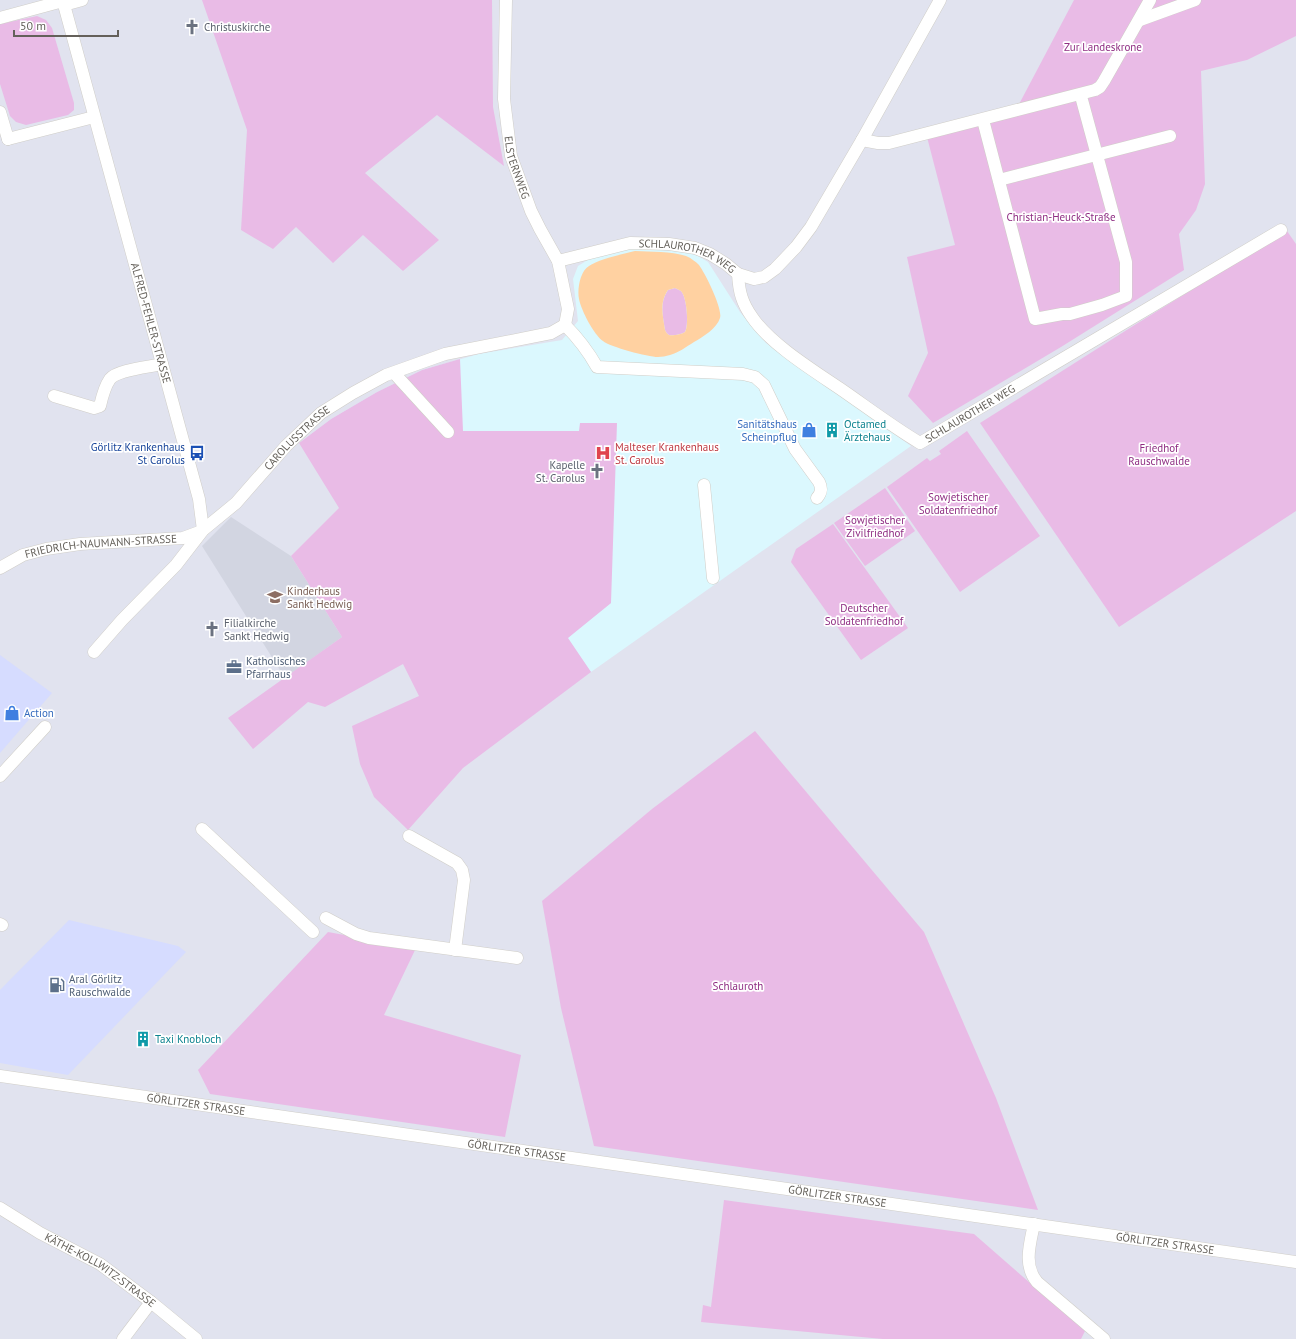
<svg xmlns="http://www.w3.org/2000/svg" width="1296" height="1339" font-family="'PT Sans',sans-serif">
<style>
.commercial{fill:#d6dcff}
.education{fill:#d2d5e1}
.medical{fill:#dbf8fe}
.green{fill:#e9bbe6}
.water{fill:#ffd1a1;fill-rule:evenodd}
.lines{fill:none;stroke-linecap:round;stroke-linejoin:round}
.minor-casing{stroke:#d0cec8;stroke-width:13}
.minor{stroke:#fff;stroke-width:12}
.labels{text-anchor:middle;stroke-width:3.5;stroke-linejoin:round;paint-order:stroke}
.worship-label{font-size:11px;fill:#5b616d;stroke:#fff;text-anchor:start}
.park-label{font-size:11px;fill:#8f2e83;stroke:#fff}
.street-label{font-size:11px;fill:#64605a;stroke:#fff}
.shop-label{font-size:11px;fill:#366cbe;stroke:#fff;text-anchor:end}
.culture-label{font-size:11px;fill:#0d838f;stroke:#fff;text-anchor:start}
.transit-label{font-size:11px;fill:#164399;stroke:#fff;text-anchor:end}
.health-label{font-size:11px;fill:#be3a42;stroke:#fff;text-anchor:start}
.education-label{font-size:11px;fill:#785e54;stroke:#fff;text-anchor:start}
.service-label{font-size:11px;fill:#4e5e75;stroke:#fff;text-anchor:start}
</style>
<rect width="100%" height="100%" fill="#e1e3ef"/>
<g class="commercial">
<polygon points="0,655 52,693 0,753"/>
<polygon points="69,920 178,946 186,952 68,1075 0,1063 0,990"/>
</g>
<polygon class="education" points="231,517 291,556 342,637 285,678 202,546"/>
<polygon class="medical" points="635,248 686,252 698,256 708,262 740,312 766,343 911,446 591,672 567,638 611,603 299,443 331,419 377,392 422,370 479,354 562,340 578,321 573,279 578,266 591,258"/>
<g class="green">
<polygon points="202,0 492,0 493,107 504,166 437,115 365,173 439,240 403,271 363,235 333,263 296,227 273,249 241,230 247,130"/>
<polygon points="1074,0 1296,0 1296,36 1247,60 1201,71 1205,184 1196,210 1179,234 1184,270 1061,347 933,423 908,396 928,353 907,257 955,245 927,137 1017,108"/>
<polygon points="37,16 46,20 52,28 74,103 74,110 68,115 26,125 16,122 10,116 0,84 0,24"/>
<polygon points="1287,231 1296,244 1296,511 1119,627 980,423 1133,326"/>
<path d="M 675,288 C 677,289 679,290 681,291 C 687,297 689,326 685,332 C 683,334 672,336 669,335 C 667,334 666,332 665,330 C 663,316 659,303 668,290 Z"/>
<polygon points="460,359 463,431 579,431 580,423 617,423 611,603 568,638 591,672 463,768 408,830 374,797 360,764 352,726 419,696 403,664 325,707 308,702 253,749 228,718 342,637 291,556 339,508 299,443 331,419 377,392 422,370"/>
<polygon points="967,431 1040,536 960,592 887,487 927,458 930,461 941,454 939,451"/>
<polygon points="885,488 915,531 865,566 834,523"/>
<polygon points="833,524 908,628 861,660 791,562 796,549"/>
<polygon points="755,731 924,932 996,1098 1038,1210 594,1146 561,1008 542,901 652,809"/>
<polygon points="328,932 416,948 384,1015 521,1055 505,1137 210,1094 198,1070"/>
<polygon points="724,1200 974,1234 1085,1331 1081,1339 883,1339 701,1322 703,1305 711,1307"/>
</g>
<path class="water" d="M 635,251 C 651,252 671,251 686,256 C 691,258 696,262 699,265 C 705,273 723,309 720,318 C 717,328 703,337 694,342 C 686,347 678,353 670,355 C 666,356 662,357 658,357 C 648,357 610,347 603,341 C 594,335 581,310 579,299 C 577,290 580,271 589,266 C 599,259 623,254 635,251 ZM 675,288 C 677,289 679,290 681,291 C 687,297 689,326 685,332 C 683,334 672,336 669,335 C 667,334 666,332 665,330 C 663,316 659,303 668,290 Z"/>
<g class="lines">
<defs>
<g id="minor">
<path id="s1" d="M 506,0 L 504,99 L 511,156 L 531,211 L 540,229 L 558,261 L 568,309 L 565,325"/>
<polyline points="64,5 82,0"/>
<path id="s2" d="M 0,18 L 63,1 L 199,499 L 203,530"/>
<polyline points="1140,20 1195,0"/>
<polyline points="0,112 8,139"/>
<polyline points="983,120 1035,319 1062,314 1070,314 1102,305 1126,296 1126,262 1082,100"/>
<polyline points="8,139 94,117"/>
<polyline points="862,140 878,143 889,143 1095,90 1100,87 1104,81 1150,0"/>
<polyline points="999,180 1170,136"/>
<path id="s3" d="M 558,261 L 630,243 L 669,244 L 695,248 L 710,254 L 726,264 L 738,274 C 739,292 742,303 752,317 C 770,344 814,371 842,390 C 868,408 893,427 920,443 L 1281,230"/>
<polyline points="738,274 754,279 764,277 775,269 796,247 811,227 862,140 940,0"/>
<path d="M 565,325 C 578,338 588,351 597,367 L 743,374 L 755,377 L 764,385 L 795,449 L 819,482 C 822,488 822,492 817,498"/>
<polyline points="394,373 448,432"/>
<path d="M 54,396 L 94,408 L 100,406 C 102,397 105,386 110,379 C 117,370 150,367 162,364"/>
<polyline points="704,485 713,578"/>
<path id="s4" d="M 0,568 L 23,555 L 46,549 L 80,544 L 183,538 L 202,531"/>
<path id="s5" d="M 94,652 L 122,620 L 176,565 L 203,530 L 236,503 L 286,446 L 321,413 L 353,393 L 386,375 L 445,354 L 551,333 L 565,325"/>
<polyline points="0,776 45,727"/>
<polyline points="202,829 313,932"/>
<polyline points="409,836 457,863 462,870 464,880 455,950"/>
<polyline points="326,918 356,934 369,938 517,958"/>
<polyline points="0,924 2,925"/>
<path id="s6" d="M 0,1076 L 1296,1262"/>
<path id="s7" d="M 0,1208 L 40,1233 L 100,1264 L 151,1302 L 196,1339"/>
<path d="M 1034,1224 C 1030,1244 1023,1265 1037,1282 L 1104,1339"/>
<polyline points="123,1339 151,1302"/>
</g>
</defs>
<use href="#minor" class="minor-casing"/>
<use href="#minor" class="minor"/>
</g>
<defs>
<symbol id="church-bare" viewBox="-9 -9 18 18"><path d="M-1.2-6h2.4v3.5h3.3v2.4h-3.3V6h-2.4V-.1h-3.3v-2.4h3.3Z" fill="#6b7280" stroke="#fff" stroke-width="2.5" paint-order="stroke"/></symbol>
<symbol id="shop-bare" viewBox="-9 -9 18 18"><path d="M-5-2.5h2.3a2.7 3.5 0 0 1 5.4 0H5L5.5 6h-11ZM-1.5-2.5h3a1.5 2.3 0 0 0-3 0Z" fill="#3f7fe0" stroke="#fff" stroke-width="2.5" paint-order="stroke"/></symbol>
<symbol id="building-bare" viewBox="-9 -9 18 18"><path d="M-4-6H4V6H1V3H-1V6H-4ZM-2.5-4.3h1.7v1.8h-1.7ZM.8-4.3h1.7v1.8H.8ZM-2.5-1h1.7V.8h-1.7ZM.8-1h1.7V.8H.8Z" fill="#0f9aa8" stroke="#fff" stroke-width="2.5" paint-order="stroke"/></symbol>
<symbol id="bus-bare" viewBox="-9 -9 18 18"><path d="M-5-6H5V4H4V6H2V4H-2V6H-4V4H-5ZM-3.5-4V0h7V-4ZM-3.5 1.2v1.5H-2V1.2ZM2 1.2v1.5H3.5V1.2Z" fill="#1a4fb4" stroke="#fff" stroke-width="2.5" paint-order="stroke"/></symbol>
<symbol id="hospital-bare" viewBox="-9 -9 18 18"><path d="M-5-5h3v3.5h4V-5h3V5h-3V1.5h-4V5h-3Z" fill="#e0444e" stroke="#fff" stroke-width="2.5" paint-order="stroke"/></symbol>
<symbol id="school-bare" viewBox="-9 -9 18 18"><path d="M0-5L7-2L0 1L-7-2ZM-4 1L0 2.5L4 1V4Q0 6-4 4Z" fill="#8d6e63" stroke="#fff" stroke-width="2.5" paint-order="stroke"/></symbol>
<symbol id="office-bare" viewBox="-9 -9 18 18"><path d="M-6-3h4V-5.5h4V-3h4V5H-6ZM-1-4.5V-3h2v-1.5ZM-6 0V1H6V0Z" fill="#5c6f8a" stroke="#fff" stroke-width="2.5" paint-order="stroke"/></symbol>
<symbol id="fuel-bare" viewBox="-9 -9 18 18"><path d="M-5.5-6h7V0h2V4h1.3V-2.5L3-4.5l.8-.8L6-3V5H2.5V1h-1V6h-7ZM-4.2-4.7v3.2H.2V-4.7Z" fill="#5c6f8a" stroke="#fff" stroke-width="2.5" paint-order="stroke"/></symbol>
</defs>
<g fill-rule="evenodd">
<use href="#church-bare" x="181" y="16" width="22" height="22"/>
<use href="#shop-bare" x="798" y="419" width="22" height="22"/>
<use href="#building-bare" x="821" y="419" width="22" height="22"/>
<use href="#bus-bare" x="186" y="442" width="22" height="22"/>
<use href="#hospital-bare" x="592" y="442" width="22" height="22"/>
<use href="#church-bare" x="586" y="460" width="22" height="22"/>
<use href="#school-bare" x="264" y="586" width="22" height="22"/>
<use href="#church-bare" x="201" y="618" width="22" height="22"/>
<use href="#office-bare" x="223" y="656" width="22" height="22"/>
<use href="#shop-bare" x="1" y="702" width="22" height="22"/>
<use href="#fuel-bare" x="46" y="974" width="22" height="22"/>
<use href="#building-bare" x="132" y="1028" width="22" height="22"/>
</g>
<g class="labels">
<g class="worship-label">
<text x="204" y="31">Christuskirche</text>
<text x="585" y="469" text-anchor="end">Kapelle<tspan x="585" dy="13">St. Carolus</tspan></text>
<text x="224" y="627">Filialkirche<tspan x="224" dy="13">Sankt Hedwig</tspan></text>
</g>
<g class="park-label">
<text x="1103" y="51">Zur Landeskrone</text>
<text x="1061" y="221">Christian-Heuck-Straße</text>
<text x="1159" y="452">Friedhof<tspan x="1159" dy="13">Rauschwalde</tspan></text>
<text x="958" y="501">Sowjetischer<tspan x="958" dy="13">Soldatenfriedhof</tspan></text>
<text x="875" y="524">Sowjetischer<tspan x="875" dy="13">Zivilfriedhof</tspan></text>
<text x="864" y="612">Deutscher<tspan x="864" dy="13">Soldatenfriedhof</tspan></text>
<text x="738" y="990">Schlauroth</text>
</g>
<g class="street-label">
<text dy="4" stroke="none"><textPath href="#s1" startOffset="169">ELSTERNWEG</textPath></text>
<text dy="4" stroke="none"><textPath href="#s3" startOffset="134">SCHLAUROTHER WEG</textPath></text>
<text dy="4" stroke="none"><textPath href="#s2" startOffset="399">ALFRED-FEHLER-STRASSE</textPath></text>
<text dy="4" stroke="none"><textPath href="#s3" startOffset="505">SCHLAUROTHER WEG</textPath></text>
<text dy="4" stroke="none"><textPath href="#s5" startOffset="296">CAROLUSSTRASSE</textPath></text>
<text dy="4" stroke="none"><textPath href="#s4" startOffset="105">FRIEDRICH-NAUMANN-STRASSE</textPath></text>
<text dy="4" stroke="none"><textPath href="#s6" startOffset="198">GÖRLITZER STRASSE</textPath></text>
<text dy="4" stroke="none"><textPath href="#s6" startOffset="522">GÖRLITZER STRASSE</textPath></text>
<text dy="4" stroke="none"><textPath href="#s6" startOffset="846">GÖRLITZER STRASSE</textPath></text>
<text dy="4" stroke="none"><textPath href="#s6" startOffset="1177">GÖRLITZER STRASSE</textPath></text>
<text dy="4" stroke="none"><textPath href="#s7" startOffset="118">KÄTHE-KOLLWITZ-STRASSE</textPath></text>
</g>
<g class="shop-label">
<text x="797" y="428">Sanitätshaus<tspan x="797" dy="13">Scheinpflug</tspan></text>
<text x="24" y="717" text-anchor="start">Action</text>
</g>
<g class="culture-label">
<text x="844" y="428">Octamed<tspan x="844" dy="13">Ärztehaus</tspan></text>
<text x="155" y="1043">Taxi Knobloch</text>
</g>
<g class="transit-label">
<text x="185" y="451">Görlitz Krankenhaus<tspan x="185" dy="13">St Carolus</tspan></text>
</g>
<g class="health-label">
<text x="615" y="451">Malteser Krankenhaus<tspan x="615" dy="13">St. Carolus</tspan></text>
</g>
<g class="education-label">
<text x="287" y="595">Kinderhaus<tspan x="287" dy="13">Sankt Hedwig</tspan></text>
</g>
<g class="service-label">
<text x="246" y="665">Katholisches<tspan x="246" dy="13">Pfarrhaus</tspan></text>
<text x="69" y="983">Aral Görlitz<tspan x="69" dy="13">Rauschwalde</tspan></text>
</g>
</g>
<path d="M14 30v6h104v-6" fill="none" stroke="#64605a" stroke-width="2"/>
<text x="20" y="30" font-size="12" fill="#64605a" stroke="#ffffff" stroke-width="3" paint-order="stroke">50 m</text>
</svg>
